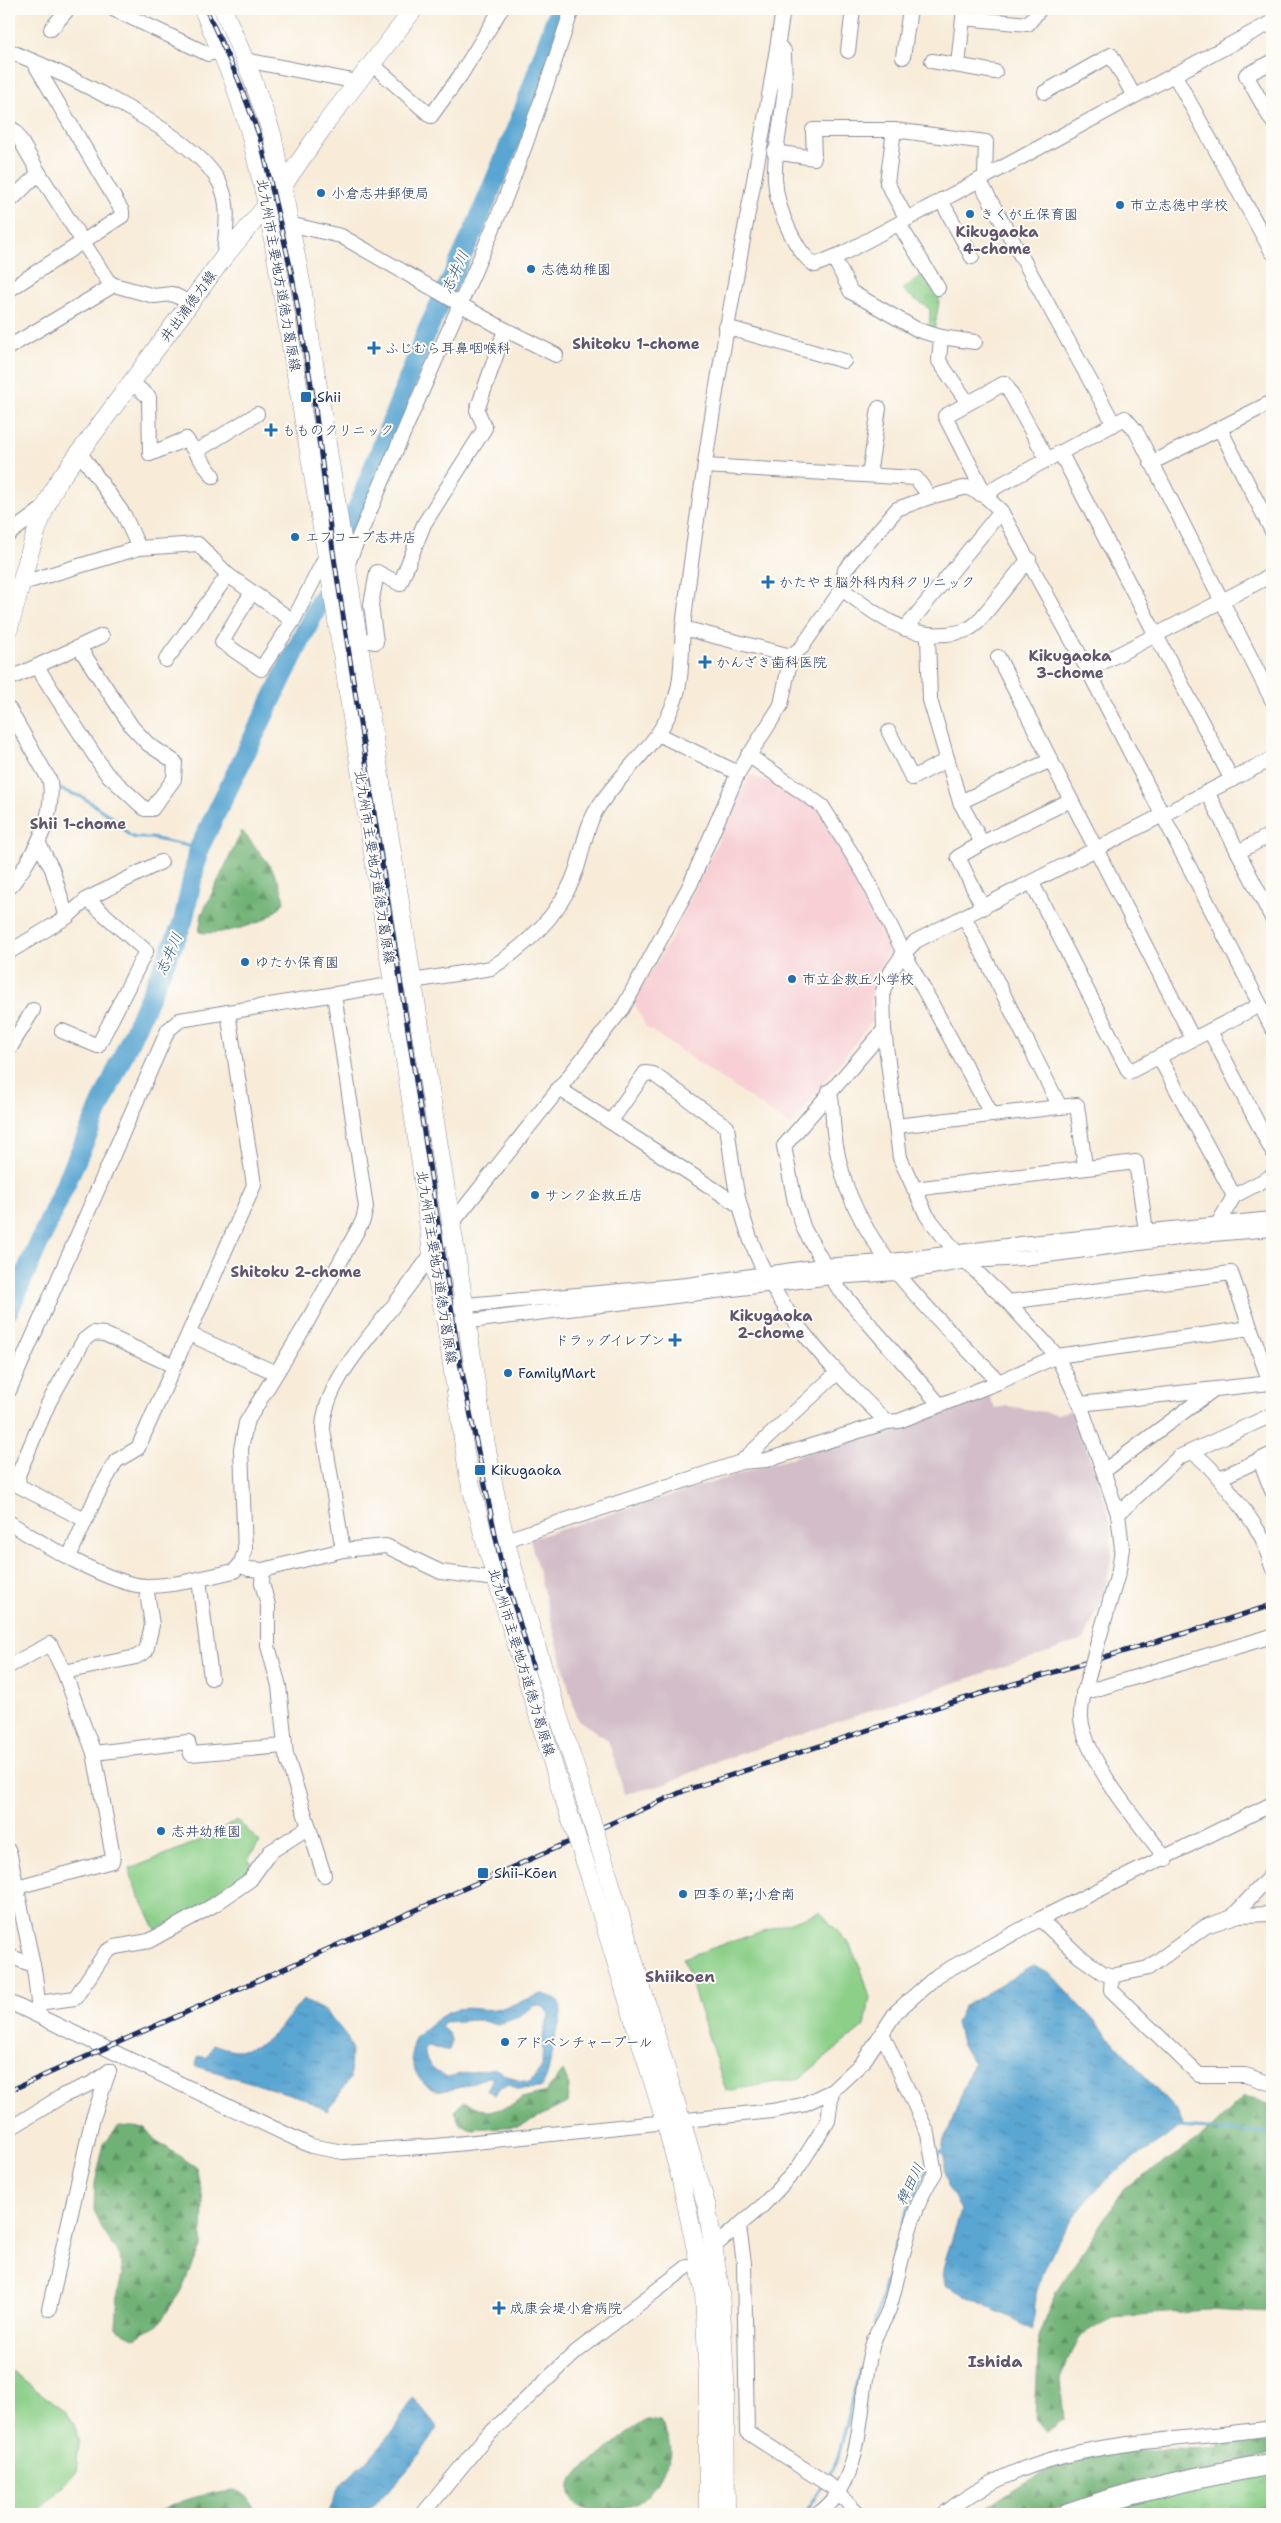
<svg xmlns="http://www.w3.org/2000/svg" width="1281" height="2523" font-family="'Shantell Sans','Klee One',sans-serif">
<style>
.built{fill:#f7cfd4}
.industrial{fill:#d2bdc8}
.grass{fill:url(#grass-tufts);stroke:#537f73}
.forest{fill:url(#forest-firs);stroke:#467069}
.park{fill:url(#park-crowns);stroke:#537f73}
.pitch{fill:#8bcf88;stroke:#537f73}
.water{fill:url(#water-ripples);stroke:#3a6a98;fill-rule:evenodd}
.lines{fill:none;stroke-linecap:round;stroke-linejoin:round}
.stream{stroke:#5aa6d2;stroke-width:3}
.river{stroke:#5aa6d2;stroke-width:20}
.minor-casing{stroke:#8a8e9c;stroke-width:16}
.major-casing{stroke:#8a8e9c;stroke-width:19}
.highway-casing{stroke:#8a8e9c;stroke-width:23}
.minor{stroke:#fff;stroke-width:14}
.major{stroke:#fff;stroke-width:18}
.highway{stroke:#fff;stroke-width:21}
.rail-casing{stroke:#1b2f5e;stroke-width:5}
.rail{stroke:#fdfcf7;stroke-width:3;stroke-dasharray:9;stroke-linecap:butt}
.minor-bridge-casing{stroke:#8a8e9c;stroke-width:16;stroke-linecap:butt}
.major-bridge-casing{stroke:#8a8e9c;stroke-width:19;stroke-linecap:butt}
.minor-bridge{stroke:#fff;stroke-width:14}
.major-bridge{stroke:#fff;stroke-width:18}
.poi-dot{fill:#1f6fb2;stroke:#fdfcf7;stroke-width:2}
.labels{text-anchor:middle;stroke-width:4;stroke-linejoin:round;paint-order:stroke}
.poi-label{font-size:14px;fill:#1b2f5e;stroke:#fdfcf7;text-anchor:start}
.street-label{font-size:14px;fill:#1b2f5e;stroke:#fdfcf7}
.neighbourhood-label{font-size:15px;font-weight:bold;fill:#61556e;stroke:#fdfcf7}
.water-label{font-size:15px;font-style:italic;fill:#315987;stroke:#fdfcf7}
.quarter-label{font-size:16px;font-weight:bold;fill:#61556e;stroke:#fdfcf7}
</style>
<defs>
<pattern id="grass-tufts" width="24" height="20" patternUnits="userSpaceOnUse" patternTransform="scale(1.25)"><rect width="24" height="20" fill="#8bcf88"/><path d="M3 7l-1-3M5 7V3M7 7l1-3M15 17l-1-3M17 17v-4M19 17l1-3" fill="none" stroke="#77b278"/></pattern>
<pattern id="forest-firs" width="22" height="20" patternUnits="userSpaceOnUse" patternTransform="scale(1.25)"><rect width="22" height="20" fill="#70b274"/><path d="M5 1l3.5 6h-7zM16 11l3.5 6h-7z" fill="#5b9162"/></pattern>
<pattern id="park-crowns" width="20" height="18" patternUnits="userSpaceOnUse" patternTransform="scale(1.25)"><rect width="20" height="18" fill="#8bcf88"/><path d="M2 6a3 3 0 1 1 6 0M12 15a3 3 0 1 1 6 0" fill="none" stroke="#77b278"/></pattern>
<pattern id="water-ripples" width="26" height="14" patternUnits="userSpaceOnUse" patternTransform="scale(1.25)"><rect width="26" height="14" fill="#5aa6d2"/><path d="M2 4q2-2 4 0t4 0M15 11q2-2 4 0t4 0" fill="none" stroke="#4a88ae"/></pattern>
</defs>
<rect width="100%" height="100%" fill="#fdfcf7"/>
<filter id="ink" filterUnits="userSpaceOnUse"><feTurbulence type="fractalNoise" baseFrequency=".02" numOctaves="2"/><feDisplacementMap in="SourceGraphic" scale="10" xChannelSelector="R" yChannelSelector="G"/><feConvolveMatrix kernelMatrix="1 2 1 2 8 2 1 2 1" color-interpolation-filters="sRGB"/></filter>
<filter id="wash" filterUnits="userSpaceOnUse"><feTurbulence type="fractalNoise" baseFrequency=".0096" numOctaves="4" result="noise"/><feDisplacementMap in="SourceGraphic" scale="20" xChannelSelector="R" yChannelSelector="G"/><feGaussianBlur stdDeviation="1.12" result="paint"/><feColorMatrix in="noise" values="0 0 0 0 0 0 0 0 0 0 0 0 0 0 0 0 0 1.4 0 .05"/><feComposite in="paint" operator="in"/></filter>
<g filter="url(#wash)">
<rect width="100%" height="100%" fill="#f8ecd9"/>
<polygon class="built" points="750,775 778,785 819,809 891,932 890,945 877,976 871,999 871,1022 791,1126 646,1027 633,1000 672,937"/>
<polygon class="industrial" points="987,1392 995,1408 1008,1406 1057,1414 1072,1410 1097,1476 1110,1520 1112,1558 1102,1600 1084,1640 713,1763 663,1785 625,1794 608,1740 577,1719 530,1539 887,1428"/>
<polygon class="grass" points="1272,2473 1272,2505 1235,2514 1099,2514 1164,2495"/>
<g class="forest">
<path d="M 242,831 C 260,853 281,873 284,902 C 280,907 275,912 270,916 C 256,926 216,936 199,932 L 202,914 Z"/>
<polygon points="563,2071 569,2085 567,2103 520,2126 472,2129 460,2124 454,2111 463,2102 489,2112 511,2106 522,2098 546,2092"/>
<polygon points="1244,2097 1272,2104 1272,2313 1207,2310 1112,2317 1078,2338 1060,2379 1064,2419 1048,2431 1035,2419 1039,2337 1057,2291 1124,2188 1197,2141"/>
<polygon points="119,2126 146,2128 157,2141 196,2167 203,2200 202,2245 182,2289 158,2325 135,2338 116,2328 118,2293 122,2275 120,2256 103,2231 94,2210 95,2183 104,2144"/>
<path d="M 647,2420 L 660,2421 C 667,2432 673,2445 670,2458 C 669,2463 664,2467 662,2472 C 657,2482 651,2493 642,2500 C 621,2516 557,2519 572,2478 L 633,2429 Z"/>
<path d="M 1272,2436 L 1272,2454 L 1060,2508 L 1045,2514 L 979,2514 C 1001,2497 1026,2480 1051,2469 C 1103,2447 1164,2450 1218,2448 L 1218,2442 Z"/>
<path d="M 235,2490 C 247,2493 252,2504 257,2514 L 156,2514 C 177,2500 210,2492 235,2490 Z"/>
</g>
<polygon class="park" points="925,273 940,295 934,332 929,331 930,309 907,294 903,289"/>
<g class="pitch">
<polygon points="237,1820 260,1842 248,1859 254,1866 220,1895 156,1930 133,1883 130,1869 201,1840"/>
<polygon points="820,1912 850,1945 862,1972 870,1998 865,2026 800,2078 726,2091 683,1958"/>
<polygon points="9,2370 65,2411 75,2424 79,2444 76,2472 35,2514 9,2514"/>
</g>
<g class="water">
<path d="M 1034,1965 L 1050,1973 L 1176,2110 L 1183,2125 C 1165,2139 1145,2151 1126,2164 C 1082,2196 1049,2245 1035,2298 C 1033,2308 1033,2319 1033,2329 L 945,2285 L 943,2267 L 961,2210 L 947,2186 L 943,2145 L 973,2063 L 961,2043 L 956,2023 L 963,2007 Z"/>
<path d="M 542,1994 C 574,2000 557,2025 553,2044 C 550,2060 550,2074 541,2088 L 516,2089 L 507,2084 L 500,2087 L 495,2095 L 487,2090 L 494,2076 C 474,2079 457,2093 436,2090 C 416,2087 405,2053 416,2037 C 421,2031 443,2014 450,2011 C 465,2005 479,2011 495,2009 C 511,2007 526,1999 542,1994 ZM 536,2005 L 545,2008 L 549,2015 L 543,2035 L 542,2067 L 530,2082 L 517,2080 L 494,2068 L 446,2077 C 435,2070 424,2063 425,2049 L 429,2046 L 444,2051 L 449,2050 C 454,2040 450,2033 441,2027 L 444,2022 L 476,2020 L 499,2024 L 516,2018 Z"/>
<path d="M 303,2000 L 327,2012 L 348,2038 L 351,2048 L 350,2079 L 327,2111 L 306,2099 L 196,2066 L 198,2056 L 207,2058 L 213,2044 C 260,2063 275,2032 303,2000 Z"/>
<path d="M 413,2397 L 438,2428 C 418,2461 392,2489 363,2514 L 328,2514 L 340,2485 L 366,2462 L 391,2434 Z"/>
</g>
<g class="lines">
<g class="stream">
<polyline points="56,788 82,797 115,819 129,835 135,838 151,838 199,848"/>
<polyline points="1177,2127 1272,2133"/>
<polyline points="936,2158 940,2152 947,2151"/>
<path d="M 874,2325 C 888,2276 901,2209 930,2167"/>
<polyline points="826,2480 838,2457 861,2369"/>
<polyline points="805,2514 823,2485"/>
</g>
<g class="river">
<polyline points="347,535 427,331 476,226 523,112 559,9"/>
<polyline points="9,1310 183,922 199,848 322,597"/>
</g>
</g>
</g>
<g filter="url(#ink)">
<g class="lines">
<defs>
<g id="minor">
<polyline points="113,9 208,54 221,51"/>
<polyline points="963,18 1028,24 1040,9"/>
<polyline points="51,29 68,9"/>
<path d="M 778,46 L 784,51 C 784,66 786,82 784,97 C 778,149 764,181 790,232 C 796,244 803,257 815,265 L 844,253 L 1272,22"/>
<path d="M 9,51 C 61,72 198,134 221,186 C 231,209 225,232 224,257"/>
<polyline points="848,51 853,9"/>
<polyline points="903,57 910,9"/>
<polyline points="245,60 358,82"/>
<polyline points="932,61 995,72"/>
<polyline points="1272,62 1246,75 1272,121"/>
<polyline points="372,64 431,116 460,76 501,9"/>
<polyline points="958,65 964,9"/>
<polyline points="1174,74 1272,252"/>
<polyline points="1045,92 1111,55 1134,96"/>
<polyline points="9,127 15,131 39,173 108,281 114,285 154,296 172,294 191,303"/>
<polyline points="774,152 814,158 813,130 894,130"/>
<polyline points="979,180 1114,424"/>
<polyline points="941,200 972,257"/>
<polyline points="9,202 39,173"/>
<polyline points="907,219 887,183 894,130 986,142 985,177"/>
<polyline points="289,224 341,236 500,327 556,355"/>
<polyline points="899,224 938,288"/>
<polyline points="834,258 851,292 918,330 941,337 975,342"/>
<polyline points="9,290 122,216 122,211 33,61"/>
<polyline points="726,327 844,361"/>
<polyline points="941,337 939,361 968,403"/>
<polyline points="9,347 114,285"/>
<polyline points="132,383 149,397 150,454 186,439 213,476"/>
<polyline points="1220,429 1272,531"/>
<polyline points="195,452 257,414"/>
<polyline points="1060,452 1232,780"/>
<polyline points="80,453 124,515 139,548 198,544 228,575 293,621 326,556"/>
<polyline points="1151,463 1272,402"/>
<polyline points="705,466 916,478 930,497"/>
<polyline points="869,475 879,408"/>
<polyline points="986,496 945,416 1005,383 1047,459"/>
<polyline points="986,497 996,487 1114,424 1125,418 1136,431 1272,700"/>
<polyline points="9,534 45,507"/>
<path d="M 346,568 C 395,447 451,329 501,209 C 527,143 550,76 572,9"/>
<polyline points="9,587 139,548"/>
<path d="M 842,589 C 874,613 905,638 946,634 C 959,633 969,631 978,622 L 1029,559"/>
<polyline points="252,592 222,642 261,669 293,621"/>
<polyline points="683,628 791,656"/>
<polyline points="905,629 1001,511"/>
<polyline points="928,636 930,700 960,802 982,843 1071,800"/>
<polyline points="340,642 358,639 376,642 371,605 377,572 400,584 424,524 485,428 477,410 505,330"/>
<polyline points="998,657 1193,1039"/>
<polyline points="166,660 228,575"/>
<polyline points="37,667 106,773 145,809 152,809 174,779 175,762 148,744 132,727 79,647"/>
<polyline points="1088,670 1272,575"/>
<polyline points="9,679 102,636"/>
<path d="M 9,709 L 50,781 C 54,814 40,842 23,869 C 18,875 15,882 9,887"/>
<polyline points="889,732 912,778 947,760"/>
<polyline points="658,734 738,773"/>
<polyline points="748,755 822,806 865,875 904,953 992,1115"/>
<polyline points="1207,792 1272,918"/>
<polyline points="960,802 1051,760"/>
<polyline points="982,843 958,857 983,908"/>
<polyline points="1238,852 1272,834"/>
<polyline points="1032,883 1129,1072 1260,1005"/>
<polyline points="67,917 87,899 161,862"/>
<polyline points="965,918 1060,1107"/>
<polyline points="9,952 67,917 52,869 39,844"/>
<polyline points="884,1030 784,1146 795,1202 804,1229 825,1266 839,1289 940,1405"/>
<polyline points="62,1031 98,1046 146,951 87,899"/>
<polyline points="1210,1031 1272,1151"/>
<polyline points="9,1047 10,1048 33,1010"/>
<polyline points="1159,1057 1234,1196"/>
<polyline points="558,1088 740,1206"/>
<path d="M 829,1091 C 834,1104 832,1118 834,1132 C 836,1151 841,1170 847,1188 C 876,1265 943,1323 999,1382"/>
<path d="M 611,1121 L 645,1073 L 653,1074 L 727,1127 C 731,1152 733,1180 740,1205 C 763,1299 820,1357 887,1422"/>
<polyline points="896,1126 1077,1105 1085,1167"/>
<polyline points="914,1189 1136,1162 1146,1231"/>
<polyline points="1219,1222 1234,1196 1272,1176"/>
<polyline points="1008,1302 1231,1273 1270,1383 1080,1404"/>
<polyline points="443,1307 687,1285 821,1266 885,1262 1021,1244 1272,1219"/>
<polyline points="446,1324 832,1277 897,1273 967,1261 1024,1258 1201,1235 1272,1229"/>
<polyline points="189,1334 276,1373"/>
<path d="M 9,1391 L 168,1030 L 180,1020 L 491,968 C 529,944 563,911 577,868 C 583,850 586,826 597,809 C 620,772 657,747 673,705 C 683,682 681,653 683,628 C 689,573 697,519 705,464 C 726,311 761,161 783,9"/>
<path d="M 1190,1452 C 1208,1458 1252,1519 1262,1538 C 1266,1547 1269,1557 1272,1567"/>
<polyline points="1260,1460 1272,1491"/>
<polyline points="741,1462 837,1373"/>
<polyline points="1104,1471 1213,1390"/>
<polyline points="1220,1478 1272,1454"/>
<polyline points="1118,1514 1179,1457 1272,1415"/>
<polyline points="85,1520 19,1486 18,1475 49,1402 84,1340 93,1333 104,1334 174,1366"/>
<path d="M 9,1522 C 38,1542 113,1586 147,1586 C 176,1586 206,1577 234,1571 L 240,1565 L 245,1551 L 241,1449 L 246,1423 L 305,1326 L 363,1220 L 366,1207 L 334,994"/>
<polyline points="506,1540 741,1462 767,1460 887,1422 899,1421 999,1382 1057,1356 1250,1328"/>
<path d="M 343,1550 L 323,1430 C 323,1385 368,1339 394,1305 C 414,1279 433,1254 450,1226 L 623,1008 L 690,885 L 738,773 L 781,705 L 791,656 L 802,647 L 842,589 L 845,570 L 897,509 L 930,497 L 967,487 L 986,497 L 1001,511 L 1088,670 L 1272,1028"/>
<polyline points="69,1557 96,1497 116,1461 138,1448 254,1185 228,1012"/>
<polyline points="240,1565 249,1569 263,1570 343,1550 386,1546 441,1572 496,1579"/>
<polyline points="263,1570 262,1583 268,1605 268,1646 279,1686 286,1755 324,1875"/>
<polyline points="199,1579 211,1678"/>
<polyline points="1098,1642 1119,1570 1122,1548 1118,1514 1080,1404 1057,1356 1008,1302 956,1252 927,1216 900,1158 884,1030 883,991 892,970 904,953 916,941 1272,759"/>
<polyline points="9,1666 50,1644 64,1672 94,1753 113,1857 112,1861 17,1887"/>
<polyline points="64,1672 136,1657 146,1651 152,1625 146,1586"/>
<path d="M 1088,1678 C 1084,1691 1080,1705 1081,1719 C 1087,1764 1139,1822 1166,1859"/>
<polyline points="1083,1693 1272,1636"/>
<polyline points="94,1753 188,1742 191,1754 284,1746"/>
<polyline points="9,1851 35,1975 39,2012"/>
<polyline points="1232,1917 1272,1874"/>
<polyline points="1040,1919 1079,1956 1103,1973 1112,1976 1148,1968 1206,1926 1239,1915 1272,1914"/>
<polyline points="9,1956 33,1965"/>
<polyline points="1112,1976 1111,1990 1199,2075 1245,2075 1272,2084"/>
<polyline points="9,2002 311,2146 343,2152 436,2146 772,2111 802,2105 832,2091 863,2062 896,2012 938,1975 1040,1919 1272,1804"/>
<polyline points="38,2003 75,1998 106,1952 115,1947 149,1941 214,1905 250,1880 270,1852 309,1827"/>
<polyline points="9,2129 64,2095 93,2083 109,2071"/>
<polyline points="739,2227 744,2263 747,2432 832,2487 859,2514"/>
<polyline points="718,2243 762,2206 798,2168 828,2121 832,2091"/>
<polyline points="49,2309 92,2121 109,2071"/>
<polyline points="423,2514 483,2440 576,2352 687,2267"/>
<path d="M 818,2514 C 870,2477 856,2394 874,2340 C 878,2328 887,2318 890,2306 C 903,2260 908,2212 935,2173 L 928,2134 L 882,2033"/>
<path d="M 944,2514 C 1041,2436 1156,2445 1272,2428"/>
</g>
<g id="major">
<polyline points="203,9 233,80 249,129 267,204 329,569 421,1164 432,1255 446,1324 468,1473 484,1538 561,1790"/>
<path d="M 223,9 L 251,75 L 272,134 L 302,287 L 467,1322 C 477,1394 488,1467 505,1538 C 526,1620 554,1700 579,1780"/>
<path d="M 9,628 C 23,579 33,528 57,483 L 224,257 L 282,187 L 326,123 L 414,9"/>
<polyline points="607,1871 707,2207 720,2290 725,2379 726,2514"/>
<polyline points="590,1877 665,2121 681,2180 698,2259 704,2292 708,2382 708,2514"/>
</g>
<path id="highway" d="M 1068,2514 C 1135,2490 1202,2476 1272,2464"/>
</defs>
<use href="#minor" class="minor-casing"/>
<use href="#major" class="major-casing"/>
<use href="#highway" class="highway-casing"/>
<use href="#minor" class="minor"/>
<use href="#major" class="major"/>
<use href="#highway" class="highway"/>
<defs>
<g id="rail">
<polyline points="206,9 238,79 260,138 291,270 315,407 333,551 460,1363 500,1558 533,1667"/>
<polyline points="9,2091 686,1790 953,1702 1182,1634 1272,1605"/>
</g>
</defs>
<use href="#rail" class="rail-casing"/>
<use href="#rail" class="rail"/>
<defs>
<polyline id="minor-bridge" points="1088,1678 1098,1642"/>
<g id="major-bridge">
<polyline points="579,1780 607,1871"/>
<polyline points="561,1790 590,1877"/>
</g>
</defs>
<use href="#minor-bridge" class="minor-bridge-casing"/>
<use href="#major-bridge" class="major-bridge-casing"/>
<use href="#minor-bridge" class="minor-bridge"/>
<use href="#major-bridge" class="major-bridge"/>
</g>
</g>
<g class="poi-dot">
<circle cx="321" cy="193" r="5"/>
<circle cx="1120" cy="205" r="5"/>
<circle cx="970" cy="214" r="5"/>
<circle cx="531" cy="269" r="5"/>
<path d="M371.5 340.5h5v5h5v5h-5v5h-5v-5h-5v-5h5z"/>
<rect x="300" y="391" width="12" height="12" rx="2.5"/>
<path d="M268.5 422.5h5v5h5v5h-5v5h-5v-5h-5v-5h5z"/>
<circle cx="295" cy="537" r="5"/>
<path d="M765.5 574.5h5v5h5v5h-5v5h-5v-5h-5v-5h5z"/>
<path d="M702.5 654.5h5v5h5v5h-5v5h-5v-5h-5v-5h5z"/>
<circle cx="245" cy="962" r="5"/>
<circle cx="792" cy="979" r="5"/>
<circle cx="535" cy="1195" r="5"/>
<path d="M672.5 1332.5h5v5h5v5h-5v5h-5v-5h-5v-5h5z"/>
<circle cx="508" cy="1373" r="5"/>
<rect x="474" y="1464" width="12" height="12" rx="2.5"/>
<circle cx="161" cy="1831" r="5"/>
<rect x="477" y="1867" width="12" height="12" rx="2.5"/>
<circle cx="683" cy="1894" r="5"/>
<circle cx="505" cy="2042" r="5"/>
<path d="M496.5 2300.5h5v5h5v5h-5v5h-5v-5h-5v-5h5z"/>
</g>
<g class="labels">
<g class="poi-label">
<text x="331" y="198">小倉志井郵便局</text>
<text x="1130" y="210">市立志徳中学校</text>
<text x="980" y="219">きくが丘保育園</text>
<text x="541" y="274">志徳幼稚園</text>
<text x="385" y="353">ふじむら耳鼻咽喉科</text>
<text x="317" y="402">Shii</text>
<text x="282" y="435">もものクリニック</text>
<text x="305" y="542">エフコープ志井店</text>
<text x="779" y="587">かたやま脳外科内科クリニック</text>
<text x="716" y="667">かんざき歯科医院</text>
<text x="255" y="967">ゆたか保育園</text>
<text x="802" y="984">市立企救丘小学校</text>
<text x="545" y="1200">サンク企救丘店</text>
<text x="665" y="1345" text-anchor="end">ドラッグイレブン</text>
<text x="518" y="1378">FamilyMart</text>
<text x="491" y="1475">Kikugaoka</text>
<text x="171" y="1836">志井幼稚園</text>
<text x="494" y="1878">Shii-Kōen</text>
<text x="693" y="1899">四季の華;小倉南</text>
<text x="515" y="2047">アドベンチャープール</text>
<text x="510" y="2313">成康会堤小倉病院</text>
</g>
<g class="street-label">
<text transform="translate(279 275) rotate(80)" y="5">北九州市主要地方道徳力葛原線</text>
<text transform="translate(188 306) rotate(-54)" y="5">井出浦徳力線</text>
<text transform="translate(375 867) rotate(81)" y="5">北九州市主要地方道徳力葛原線</text>
<text transform="translate(437 1267) rotate(81)" y="5">北九州市主要地方道徳力葛原線</text>
<text transform="translate(522 1662) rotate(73)" y="5">北九州市主要地方道徳力葛原線</text>
</g>
<g class="neighbourhood-label">
<text x="997" y="237">Kikugaoka<tspan x="997" dy="17">4-chome</tspan></text>
<text x="636" y="349">Shitoku 1-chome</text>
<text x="1070" y="661">Kikugaoka<tspan x="1070" dy="17">3-chome</tspan></text>
<text x="78" y="829">Shii 1-chome</text>
<text x="296" y="1277">Shitoku 2-chome</text>
<text x="771" y="1321">Kikugaoka<tspan x="771" dy="17">2-chome</tspan></text>
</g>
<g class="water-label">
<text transform="translate(455 272) rotate(-65)" y="5">志井川</text>
<text transform="translate(169 954) rotate(-66)" y="5">志井川</text>
<text transform="translate(910 2184) rotate(-64)" y="5">稗田川</text>
</g>
<g class="quarter-label">
<text x="680" y="1982">Shiikoen</text>
<text x="995" y="2367">Ishida</text>
</g>
</g>
<rect width="1281" height="2523" fill="none" stroke="#fdfcf7" stroke-width="30"/>
</svg>
